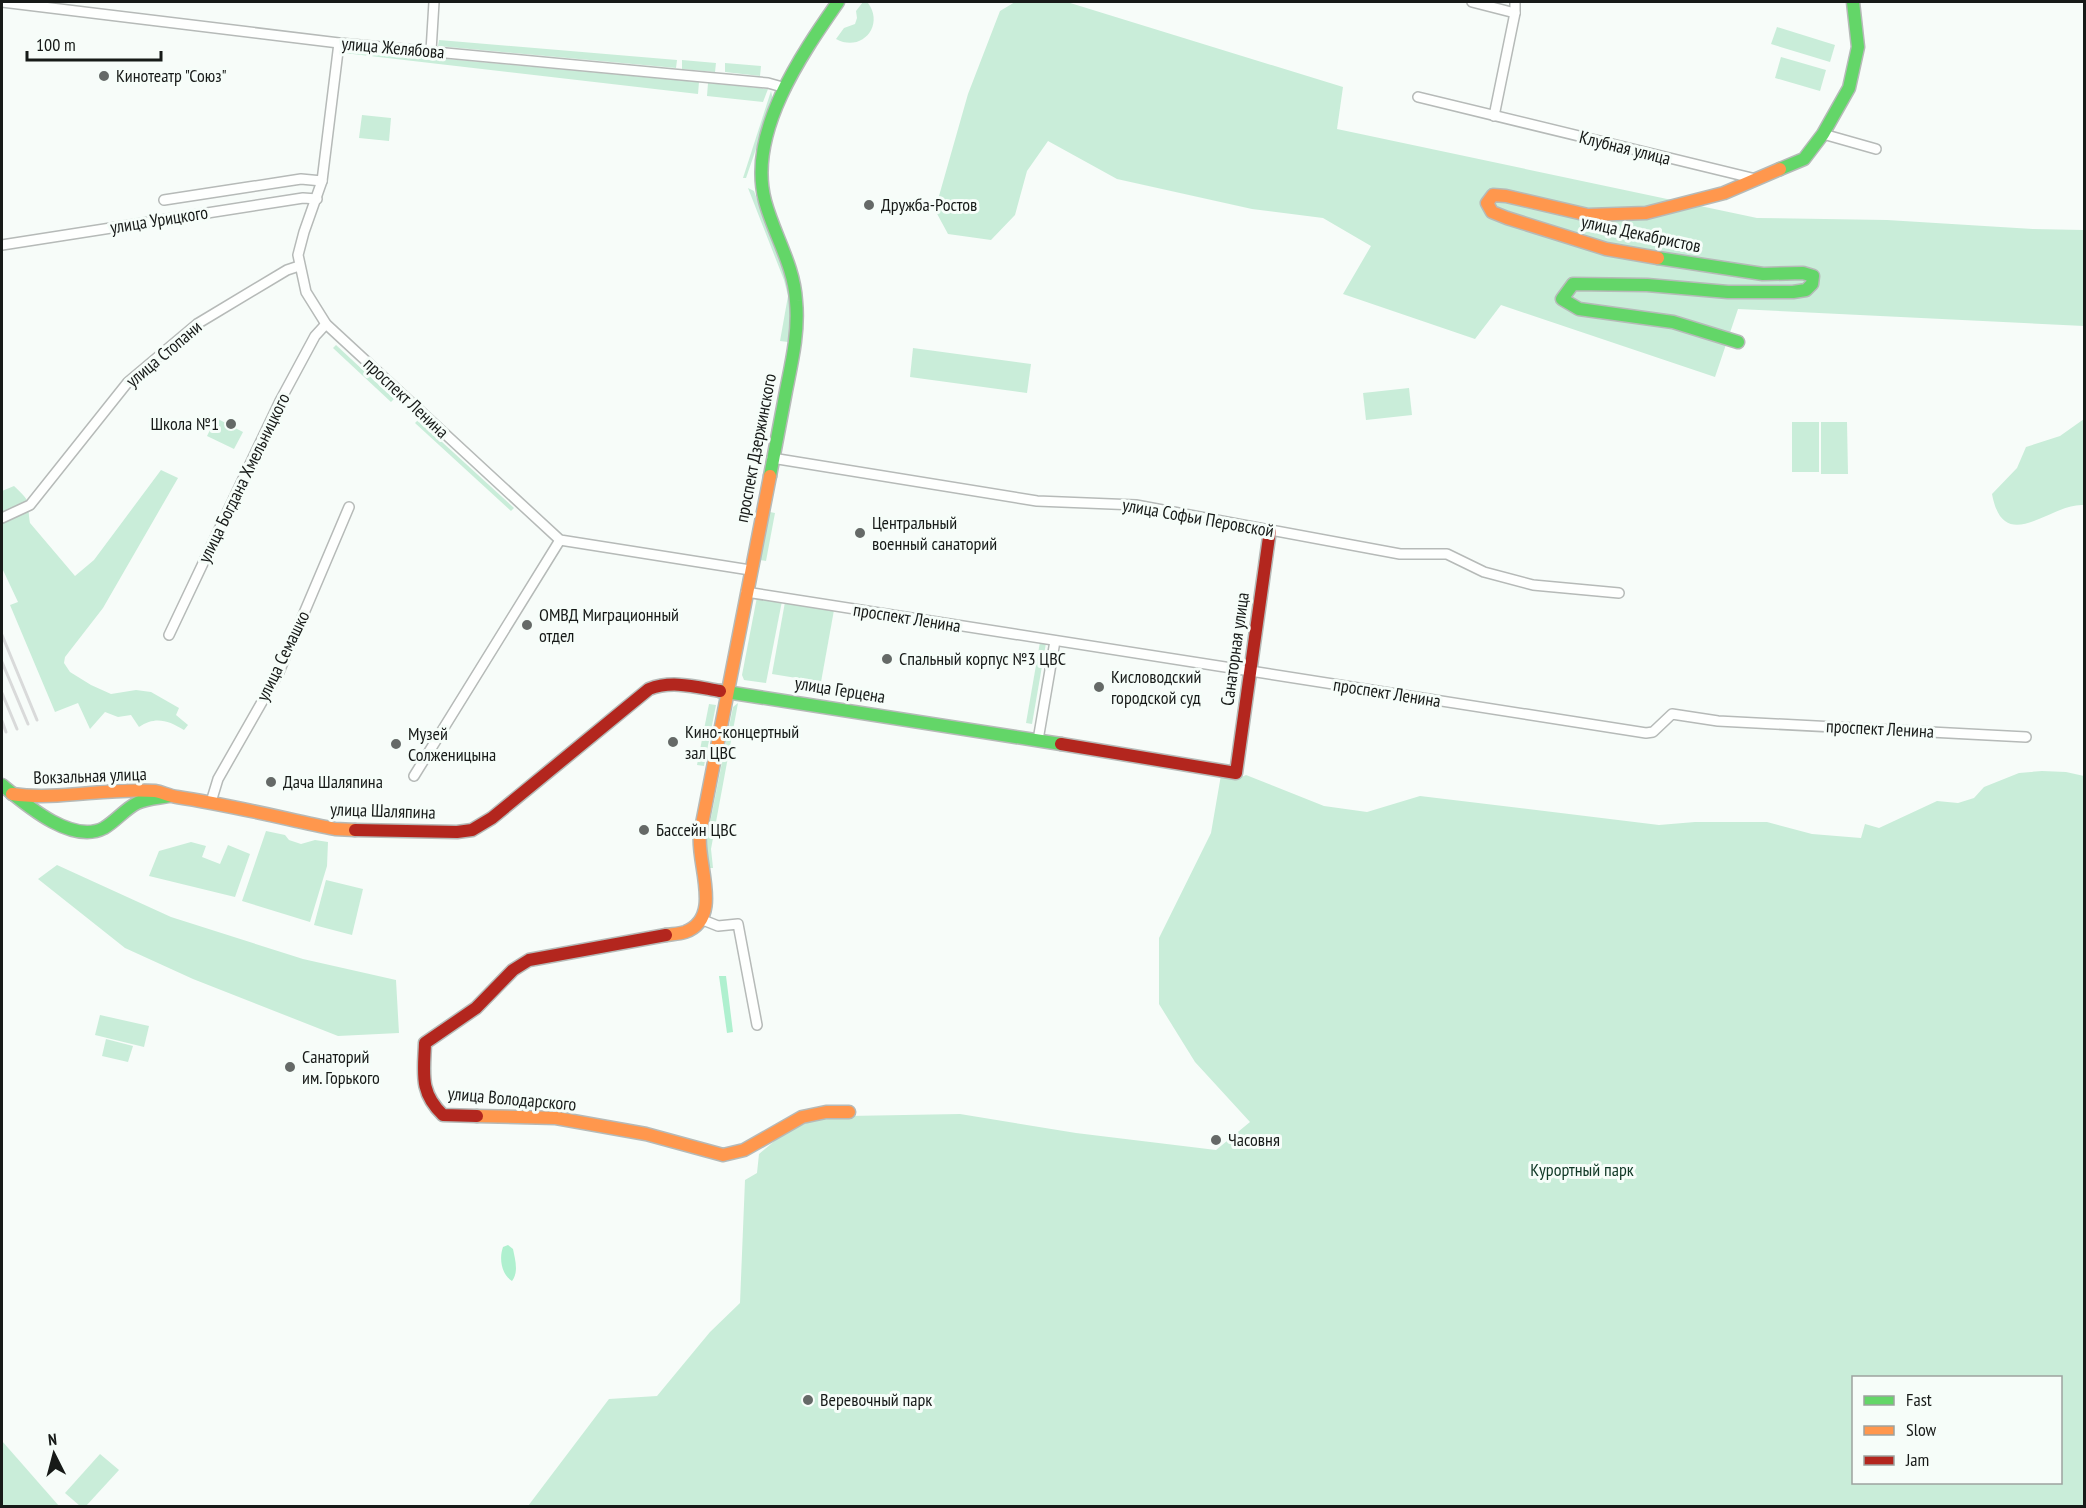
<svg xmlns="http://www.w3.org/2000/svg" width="2086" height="1508" font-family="'PT Sans Narrow',sans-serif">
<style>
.green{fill:#c9edd9;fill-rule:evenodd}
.water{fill:#aff0cf}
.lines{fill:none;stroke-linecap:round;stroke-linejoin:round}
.street-casing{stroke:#b6bab8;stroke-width:12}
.fast-casing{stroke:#b6bab8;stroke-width:15}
.slow-casing{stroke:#b6bab8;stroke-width:15}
.jam-casing{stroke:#b6bab8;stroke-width:15}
.street{stroke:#fefffe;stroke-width:9}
.fast{stroke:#63d668;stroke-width:12}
.slow{stroke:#ff974d;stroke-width:12}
.jam{stroke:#b3261e;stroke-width:12}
.rail{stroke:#d9dada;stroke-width:3}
.poi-dot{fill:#656967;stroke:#f6fdf9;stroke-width:2}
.labels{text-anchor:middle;stroke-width:6;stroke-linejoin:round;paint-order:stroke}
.street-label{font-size:18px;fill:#171a18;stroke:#f6fdf9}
.poi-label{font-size:18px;fill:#171a18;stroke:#f6fdf9;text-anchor:start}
.park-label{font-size:18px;fill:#103826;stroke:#f6fdf9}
</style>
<rect width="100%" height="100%" fill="#f7fcf9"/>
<g class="green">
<path d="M 863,2 L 868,3 C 885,26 861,53 836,39 L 844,28 L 855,24 L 857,18 L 856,11 Z"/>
<polygon points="1015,2 1067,2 1343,87 1337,129 1757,218 1887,220 2033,229 2084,230 2084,326 1738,309 1715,377 1501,305 1475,339 1343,294 1371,246 1323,218 1252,209 1117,179 1048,141 1027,171 1015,215 991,240 948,234 935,210 968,94 1000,11"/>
<polygon points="1777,27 1835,45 1830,62 1771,44"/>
<polygon points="439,40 677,60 676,68 438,46"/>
<polygon points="348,50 699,82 698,94 344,53"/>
<polygon points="1781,57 1826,70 1820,91 1775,78"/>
<polygon points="682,60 716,63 715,72 682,69"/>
<polygon points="725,63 761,66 760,76 725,72"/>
<polygon points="708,83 768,89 763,102 707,96"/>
<polygon points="771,91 773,100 746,178 743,178"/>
<polygon points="362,115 391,118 389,141 359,138"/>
<polygon points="748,188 754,191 787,279 792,296 792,313 788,342 780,341 788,296 784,280"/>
<polygon points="336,345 394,399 391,402 333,348"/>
<polygon points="913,348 1031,364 1027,393 910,377"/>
<polygon points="1409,388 1412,415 1366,420 1363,393"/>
<polygon points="216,418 243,432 234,449 207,436"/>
<path d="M 2084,419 L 2084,505 C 2051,502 2004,558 1992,494 L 2017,468 L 2026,447 L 2060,436 Z"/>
<polygon points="418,420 514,508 511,511 415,423"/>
<rect x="1792" y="422" width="27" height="50"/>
<polygon points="1821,422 1847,422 1848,474 1821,474"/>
<path d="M 161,470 L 178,478 L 103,608 L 65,657 L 64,663 L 70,672 L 91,685 L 111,694 L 136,690 L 151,692 L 179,708 L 176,715 L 188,725 L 184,730 C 168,720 155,716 139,727 L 131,715 L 118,717 L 105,712 L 90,729 L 78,703 L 55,712 L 10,605 L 18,602 L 2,568 L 2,491 L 14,486 C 34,505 26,499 30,523 L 75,576 L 94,560 Z"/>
<polygon points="770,512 775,513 766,561 760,560"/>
<polygon points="757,597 782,601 766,683 744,680 742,675"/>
<polygon points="785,602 834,610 821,682 772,674"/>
<polygon points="1040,642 1046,643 1032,724 1026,723"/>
<polygon points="738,703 711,849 713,868 709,868 707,865 705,848 733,707"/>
<polygon points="709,704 716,705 704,766 697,765"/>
<path d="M 2042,771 L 2066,772 L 2084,776 L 2084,1506 L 528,1506 L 609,1399 L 657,1396 L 710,1332 L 740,1303 L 745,1180 L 757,1173 L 759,1154 L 784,1133 L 818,1118 L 848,1116 L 960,1114 L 1076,1133 L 1216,1150 L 1250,1122 L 1195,1062 L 1159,1004 L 1159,938 L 1211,833 L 1221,775 L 1239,778 L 1246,775 L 1324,806 L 1367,812 L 1420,796 L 1659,825 L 1695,822 L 1767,822 L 1812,834 L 1861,838 L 1865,824 L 1879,828 L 1937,801 L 1958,803 L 1974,798 L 1984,787 L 2019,773 ZM 1854,1378 L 2060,1378 L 2060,1482 L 1854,1482 Z"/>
<polygon points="266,831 285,835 289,840 301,844 315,840 328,842 327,866 310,922 242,901"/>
<polygon points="191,842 206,846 202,857 220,864 228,845 250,854 235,897 149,876 159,851"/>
<polygon points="57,865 171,917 303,959 396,980 399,1033 338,1036 193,979 125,948 38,879"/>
<polygon points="326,880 363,889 352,935 314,925"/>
<polygon points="100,1015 149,1026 144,1047 95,1035"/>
<polygon points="106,1039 133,1046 128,1062 102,1056"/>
<polygon points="2,1441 59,1506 2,1506"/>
<polygon points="100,1454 119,1470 86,1506 80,1506 65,1493"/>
</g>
<g class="water">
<polygon points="726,976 733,1032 727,1033 719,976"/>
<path d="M 508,1245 L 513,1249 C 515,1259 519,1272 512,1281 C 501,1274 499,1258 503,1247 Z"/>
</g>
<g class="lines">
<defs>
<g id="street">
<polyline points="2,2 339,43 768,83 786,88"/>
<polyline points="1472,2 1515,13"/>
<polyline points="339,43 322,181 304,232 298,255 306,292 326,324 560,540 750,570"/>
<polyline points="431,51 434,2"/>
<polyline points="1418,97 1756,179"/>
<polyline points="1494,116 1515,13 1515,2"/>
<polyline points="1823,134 1876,149"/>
<polyline points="164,200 301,179 322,181"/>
<polyline points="2,245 303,198 317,199"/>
<polyline points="772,458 1037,501 1136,505 1400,554 1447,554 1484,572 1533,585 1619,593"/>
<polyline points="2,518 30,505 128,382 197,324 287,270 299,266"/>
<polyline points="746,592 1646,733 1653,732 1672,714 1718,721 2026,737"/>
<polyline points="169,635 280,401 315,336 326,324"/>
<polyline points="1038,740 1055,641"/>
<polyline points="414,776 560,540"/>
<polyline points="211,802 218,779 279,672 349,507"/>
<polyline points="703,920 718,926 738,924 757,1025"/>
</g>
<g id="fast">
<polyline points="1780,169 1804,159 1823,134 1849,88 1858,47 1853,2"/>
<polyline points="1658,258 1763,274 1803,273 1813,276 1812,284 1806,290 1793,292 1728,292 1647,285 1573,284 1562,299 1579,309 1673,322 1738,342"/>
<path d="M 770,476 C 775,448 781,419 786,391 C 792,361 799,331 796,301 C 794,265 774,235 765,201 C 747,133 801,55 838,2"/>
<polyline points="720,691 1061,744"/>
<path d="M 2,785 C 25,804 72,845 104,828 C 116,821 125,809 137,803 C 147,798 159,798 169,796"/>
</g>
<g id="slow">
<polyline points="1658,258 1606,249 1507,218 1492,212 1487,203 1493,195 1506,196 1588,215 1646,213 1724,193 1780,169"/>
<path d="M 12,794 C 59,801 107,787 155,791 C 162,792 169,796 177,797 C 230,805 282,818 335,829 L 355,830"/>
<path d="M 666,935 C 672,934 679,934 685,932 C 724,918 696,863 700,834 L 770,476"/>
<polyline points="477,1116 556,1118 646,1134 723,1155 744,1150 802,1117 826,1112 849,1112"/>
</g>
<g id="jam">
<polyline points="1061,744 1236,773 1270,530"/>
<path d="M 355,830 L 457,832 L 472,830 L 492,818 L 649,689 C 672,680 696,687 720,691"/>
<path d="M 477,1116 L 443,1115 C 419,1092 424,1073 425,1043 L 476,1008 L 513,970 L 529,960 L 666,935"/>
</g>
</defs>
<use href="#street" class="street-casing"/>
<use href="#fast" class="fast-casing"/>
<use href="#slow" class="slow-casing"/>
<use href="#jam" class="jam-casing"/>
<use href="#street" class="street"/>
<use href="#fast" class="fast"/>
<use href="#slow" class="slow"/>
<use href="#jam" class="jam"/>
<g class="rail">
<polyline points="2,635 37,720"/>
<polyline points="2,662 28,724"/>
<polyline points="2,693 17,729"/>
<polyline points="2,721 6,732"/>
</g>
</g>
<g class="poi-dot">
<circle cx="104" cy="76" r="6"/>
<circle cx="869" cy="205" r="6"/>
<circle cx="231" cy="424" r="6"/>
<circle cx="860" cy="533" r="6"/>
<circle cx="527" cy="625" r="6"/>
<circle cx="887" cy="659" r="6"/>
<circle cx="1099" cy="687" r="6"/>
<circle cx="673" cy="742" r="6"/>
<circle cx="396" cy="744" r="6"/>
<circle cx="271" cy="782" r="6"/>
<circle cx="644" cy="830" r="6"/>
<circle cx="290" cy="1067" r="6"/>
<circle cx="1216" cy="1140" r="6"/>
<circle cx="808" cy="1400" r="6"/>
</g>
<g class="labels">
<g class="street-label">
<text transform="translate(393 48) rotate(5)" y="6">улица Желябова</text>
<text transform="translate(1625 148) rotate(14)" y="6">Клубная улица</text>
<text transform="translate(159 220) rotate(-9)" y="6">улица Урицкого</text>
<text transform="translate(1641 234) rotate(12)" y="6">улица Декабристов</text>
<text transform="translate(164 354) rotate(-40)" y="6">улица Стопани</text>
<text transform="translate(406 398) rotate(43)" y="6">проспект Ленина</text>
<text transform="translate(756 448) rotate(-79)" y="6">проспект Дзержинского</text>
<text transform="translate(244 478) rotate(-64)" y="6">улица Богдана Хмельницкого</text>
<text transform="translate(1198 518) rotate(10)" y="6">улица Софьи Перовской</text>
<text transform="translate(907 618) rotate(9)" y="6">проспект Ленина</text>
<text transform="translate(1235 649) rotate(-82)" y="6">Санаторная улица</text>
<text transform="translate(283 656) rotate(-64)" y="6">улица Семашко</text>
<text transform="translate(840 690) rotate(9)" y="6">улица Герцена</text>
<text transform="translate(1387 693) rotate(9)" y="6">проспект Ленина</text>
<text transform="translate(1880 729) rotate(3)" y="6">проспект Ленина</text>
<text transform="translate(90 776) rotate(-2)" y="6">Вокзальная улица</text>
<text transform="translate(383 811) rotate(2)" y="6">улица Шаляпина</text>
<text transform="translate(512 1099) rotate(5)" y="6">улица Володарского</text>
</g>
<g class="poi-label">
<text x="116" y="82">Кинотеатр "Союз"</text>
<text x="881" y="211">Дружба-Ростов</text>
<text x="219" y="430" text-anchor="end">Школа №1</text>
<text x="872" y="529">Центральный<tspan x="872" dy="21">военный санаторий</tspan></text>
<text x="539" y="621">ОМВД Миграционный<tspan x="539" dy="21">отдел</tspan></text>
<text x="899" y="665">Спальный корпус №3 ЦВС</text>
<text x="1111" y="683">Кисловодский<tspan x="1111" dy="21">городской суд</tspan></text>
<text x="685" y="738">Кино-концертный<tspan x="685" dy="21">зал ЦВС</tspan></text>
<text x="408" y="740">Музей<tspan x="408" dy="21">Солженицына</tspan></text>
<text x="283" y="788">Дача Шаляпина</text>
<text x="656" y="836">Бассейн ЦВС</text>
<text x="302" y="1063">Санаторий<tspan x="302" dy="21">им. Горького</tspan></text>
<text x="1228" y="1146">Часовня</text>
<text x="820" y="1406">Веревочный парк</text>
</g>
<g class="park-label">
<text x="1582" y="1176">Курортный парк</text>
</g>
</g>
<rect width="2086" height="1508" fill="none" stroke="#171a18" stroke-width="6"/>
<rect x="1852" y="1376" width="210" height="108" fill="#f6fdf9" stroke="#9da29f" stroke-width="1.5"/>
<rect x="1864" y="1396" width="30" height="9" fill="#63d668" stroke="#9da29f" stroke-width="1.5"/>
<text x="1906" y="1406" font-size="18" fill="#171a18">Fast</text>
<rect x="1864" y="1426" width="30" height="9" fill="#ff974d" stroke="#9da29f" stroke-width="1.5"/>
<text x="1906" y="1436" font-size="18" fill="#171a18">Slow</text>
<rect x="1864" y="1456" width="30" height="9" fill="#b3261e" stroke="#9da29f" stroke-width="1.5"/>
<text x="1906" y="1466" font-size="18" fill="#171a18">Jam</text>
<g transform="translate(54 1454) rotate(354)" stroke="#f6fdf9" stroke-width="4.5" paint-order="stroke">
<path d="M0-4.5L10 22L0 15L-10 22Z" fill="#171a18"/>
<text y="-9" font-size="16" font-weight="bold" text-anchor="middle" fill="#171a18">N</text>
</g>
<path d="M27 51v9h134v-9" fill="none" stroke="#171a18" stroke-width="3"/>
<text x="36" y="51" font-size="18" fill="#171a18" stroke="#f6fdf9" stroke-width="4.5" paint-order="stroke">100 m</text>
</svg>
